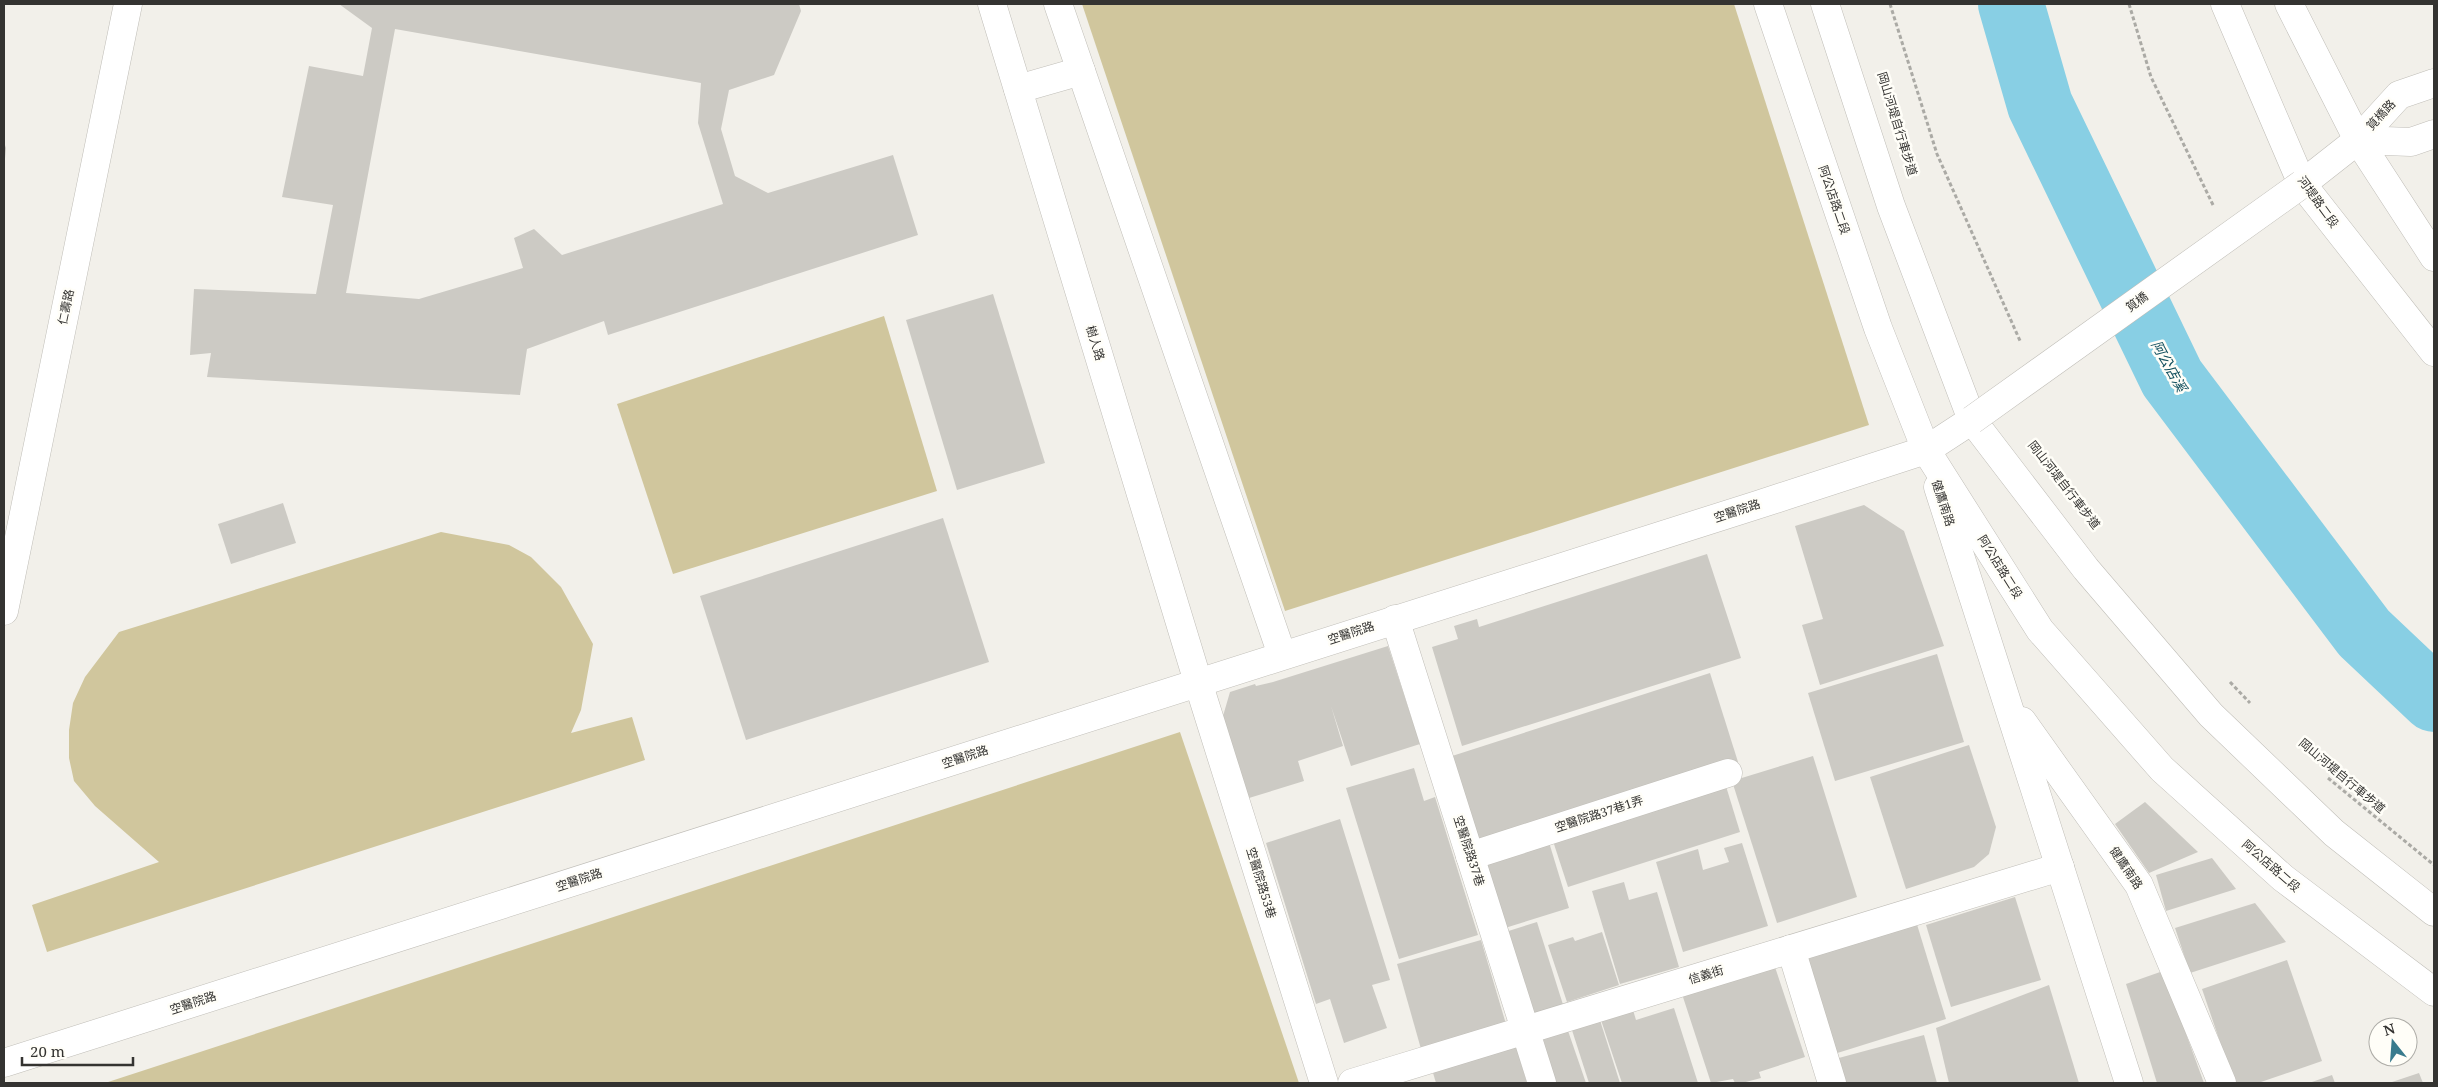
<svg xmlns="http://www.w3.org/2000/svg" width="2438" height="1087" font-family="'Noto Serif','Noto Sans TC',serif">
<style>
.green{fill:#d0c69d}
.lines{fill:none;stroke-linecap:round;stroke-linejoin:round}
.river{stroke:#88cfe4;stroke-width:66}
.building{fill:#cccac4;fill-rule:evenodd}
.minor-casing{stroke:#c0beb8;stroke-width:29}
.major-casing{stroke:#c0beb8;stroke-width:29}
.path{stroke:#abaaa5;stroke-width:3;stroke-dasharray:4 2.5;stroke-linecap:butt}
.minor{stroke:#fff;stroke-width:28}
.major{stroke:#fff;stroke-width:28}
.minor-bridge-casing{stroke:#c0beb8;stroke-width:29;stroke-linecap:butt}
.minor-bridge{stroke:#fff;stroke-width:28}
.labels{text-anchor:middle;stroke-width:5;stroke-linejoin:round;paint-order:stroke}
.street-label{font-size:12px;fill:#343331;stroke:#fffef8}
.water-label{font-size:14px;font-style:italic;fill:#12505e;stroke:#fffef8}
</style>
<rect width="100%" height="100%" fill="#f2f0ea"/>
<g class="green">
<polygon points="1082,4 1734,4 1869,425 1285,611"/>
<polygon points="884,316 937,491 673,574 617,404"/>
<polygon points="441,532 509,545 531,557 561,587 593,644 581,710 571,733 632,717 645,760 47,952 32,905 159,862 95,806 74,781 69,758 69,730 73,703 85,677 119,632"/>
<polygon points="1180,732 1299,1083 105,1083"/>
</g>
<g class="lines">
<polyline class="river" points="2011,4 2040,105 2172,378 2364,633 2434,699"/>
</g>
<g class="building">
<path d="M 339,4 L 799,4 L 801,11 L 774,75 L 729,90 L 721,129 L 735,176 L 768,193 L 893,155 L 918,235 L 608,335 L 604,321 L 527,349 L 520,395 L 207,377 L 211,353 L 190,355 L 194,289 L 316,294 L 333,205 L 282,197 L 309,66 L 363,76 L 372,28 ZM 395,29 L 701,83 L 698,123 L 723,204 L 562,255 L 534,229 L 514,238 L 523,268 L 419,299 L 346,293 Z"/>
<polygon points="4,142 6,148 5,159 4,159"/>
<polygon points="993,294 1045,463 957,490 906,320"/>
<polygon points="283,503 296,543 231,564 218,524"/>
<polygon points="1864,505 1904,531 1944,646 1820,685 1802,625 1823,619 1795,526"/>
<polygon points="943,518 989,662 746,740 700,596"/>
<polygon points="1707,554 1741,658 1462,746 1432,647 1458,639 1454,626 1477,619 1479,627"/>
<polygon points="1388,646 1420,744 1351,766 1331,706 1343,746 1298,761 1304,781 1249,798 1223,716 1230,692 1255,684 1256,686 1273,682"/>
<polygon points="1937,654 1964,742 1835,781 1808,693"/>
<polygon points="1710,673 1738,762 1477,845 1449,757"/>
<polygon points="1969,745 1996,827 1989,854 1974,867 1906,889 1870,777"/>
<polygon points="1813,756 1857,897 1777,923 1732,781"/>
<polygon points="1414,768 1424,801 1435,797 1478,935 1399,959 1346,788"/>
<polygon points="1725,783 1740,832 1568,887 1552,838"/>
<polygon points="2145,802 2198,852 2149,873 2115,824"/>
<polygon points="1340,819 1390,980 1372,985 1387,1028 1344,1043 1330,999 1316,1004 1266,843"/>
<polygon points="1548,839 1569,908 1505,928 1484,859"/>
<polygon points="1742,843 1768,926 1683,952 1656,862 1698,849 1703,870 1729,862 1724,848"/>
<polygon points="2212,858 2236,889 2166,911 2156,875"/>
<polygon points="1624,882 1629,900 1657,892 1679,967 1620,984 1592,891"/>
<polygon points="2015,897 2041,980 1951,1007 1926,925"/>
<polygon points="2255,903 2286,942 2190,973 2175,928"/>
<polygon points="1915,918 1946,1019 1831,1055 1800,955"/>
<polygon points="1537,922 1565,1011 1530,1022 1502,933"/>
<polygon points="1602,932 1619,985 1567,1002 1548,945 1573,937 1575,941"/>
<polygon points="1481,940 1506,1024 1421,1049 1397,964"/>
<polygon points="2287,960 2322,1061 2258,1083 2234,1083 2202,989"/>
<polygon points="1774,964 1805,1057 1759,1072 1761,1078 1742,1083 1735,1083 1733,1079 1711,1083 1682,994"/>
<polygon points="2163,971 2204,1083 2157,1083 2126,984"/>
<polygon points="2049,985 2079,1083 1949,1083 1936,1028"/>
<polygon points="1674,1008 1698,1083 1622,1083 1601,1020 1633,1010 1636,1020"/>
<polygon points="1598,1014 1620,1083 1589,1083 1570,1024"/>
<polygon points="1566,1025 1586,1083 1549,1083 1533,1036"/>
<polygon points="1924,1035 1937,1083 1842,1083 1835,1059"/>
<polygon points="1514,1040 1527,1083 1436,1083 1431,1066"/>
<polygon points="2419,1073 2423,1083 2389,1083"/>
<polygon points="2332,1075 2335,1083 2309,1083"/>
</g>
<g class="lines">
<defs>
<g id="minor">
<polyline points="992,4 1198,682 1324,1083"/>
<polyline points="1058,4 1282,655"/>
<polyline points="1768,4 1878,328 1926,450 2040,630 2162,769 2283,878 2434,992"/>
<polyline points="1825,4 1891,206 1972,420 2086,569 2211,715 2334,833 2434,912"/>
<polyline points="2225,4 2302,184 2434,352"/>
<polyline points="2289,4 2358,140 2434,257"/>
<polyline points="1018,89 1081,71"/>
<polyline points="2358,140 2411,142 2434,134"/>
<polyline points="2302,184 2358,140 2399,95 2434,83"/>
<polyline points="1938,487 2129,1083"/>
<polyline points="1395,619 1542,1083"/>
<polyline points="2022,721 2139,885 2222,1083"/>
<polyline points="1470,856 1728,773"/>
<polyline points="1791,949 1832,1083"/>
<polyline points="4,1063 1757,505 1926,450 1972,420"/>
<polyline points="1352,1083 2060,867"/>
</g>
<polyline id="major" points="4,611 128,4"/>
</defs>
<use href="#minor" class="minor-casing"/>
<use href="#major" class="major-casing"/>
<g class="path">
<polyline points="1890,4 1937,154 2021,343"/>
<polyline points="2129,4 2151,77 2214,207"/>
<polyline points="2230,682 2250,703"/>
<polyline points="2328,778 2434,865"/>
</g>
<use href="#minor" class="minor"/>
<use href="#major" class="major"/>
<defs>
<polyline id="minor-bridge" points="1972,420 2302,184"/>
</defs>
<use href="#minor-bridge" class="minor-bridge-casing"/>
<use href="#minor-bridge" class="minor-bridge"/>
</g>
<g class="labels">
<g class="street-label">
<text transform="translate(2381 115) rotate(-47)" y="4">筧橋路</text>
<text transform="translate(1897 124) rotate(73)" y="4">岡山河堤自行車步道</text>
<text transform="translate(1834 200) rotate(71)" y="4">阿公店路二段</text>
<text transform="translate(2318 202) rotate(54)" y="4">河堤路二段</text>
<text transform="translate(2137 302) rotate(-36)" y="4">筧橋</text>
<text transform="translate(66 307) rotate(-78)" y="4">仁壽路</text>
<text transform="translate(1095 343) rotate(73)" y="4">樹人路</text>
<text transform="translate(2064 485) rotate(52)" y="4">岡山河堤自行車步道</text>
<text transform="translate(1943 503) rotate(72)" y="4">健鷹南路</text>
<text transform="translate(1737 511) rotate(-18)" y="4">空醫院路</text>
<text transform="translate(2000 567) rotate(58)" y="4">阿公店路二段</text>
<text transform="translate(1351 633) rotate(-18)" y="4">空醫院路</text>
<text transform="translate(965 757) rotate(-18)" y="4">空醫院路</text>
<text transform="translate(2342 776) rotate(40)" y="4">岡山河堤自行車步道</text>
<text transform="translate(1599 814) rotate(-18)" y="4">空醫院路37巷1弄</text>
<text transform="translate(1469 851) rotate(72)" y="4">空醫院路37巷</text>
<text transform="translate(2271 866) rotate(41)" y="4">阿公店路二段</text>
<text transform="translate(2126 868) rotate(56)" y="4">健鷹南路</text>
<text transform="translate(579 880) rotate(-18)" y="4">空醫院路</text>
<text transform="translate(1261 883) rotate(73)" y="4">空醫院路53巷</text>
<text transform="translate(1706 975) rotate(-17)" y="4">信義街</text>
<text transform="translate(193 1003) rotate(-18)" y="4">空醫院路</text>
</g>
<g class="water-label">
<text transform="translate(2169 366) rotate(61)" y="5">阿公店溪</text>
</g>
</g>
<rect width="2438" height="1087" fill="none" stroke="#343331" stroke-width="10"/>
<g transform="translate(2393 1042) rotate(343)"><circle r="24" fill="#fffef8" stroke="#aeada8"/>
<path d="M0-4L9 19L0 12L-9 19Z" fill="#397b8d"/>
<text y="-8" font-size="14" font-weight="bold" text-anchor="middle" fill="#343331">N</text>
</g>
<path d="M22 1057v8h111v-8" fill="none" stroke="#343331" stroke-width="2.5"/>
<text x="30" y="1057" font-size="15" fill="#343331" stroke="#fffef8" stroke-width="4" paint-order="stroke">20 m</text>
</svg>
